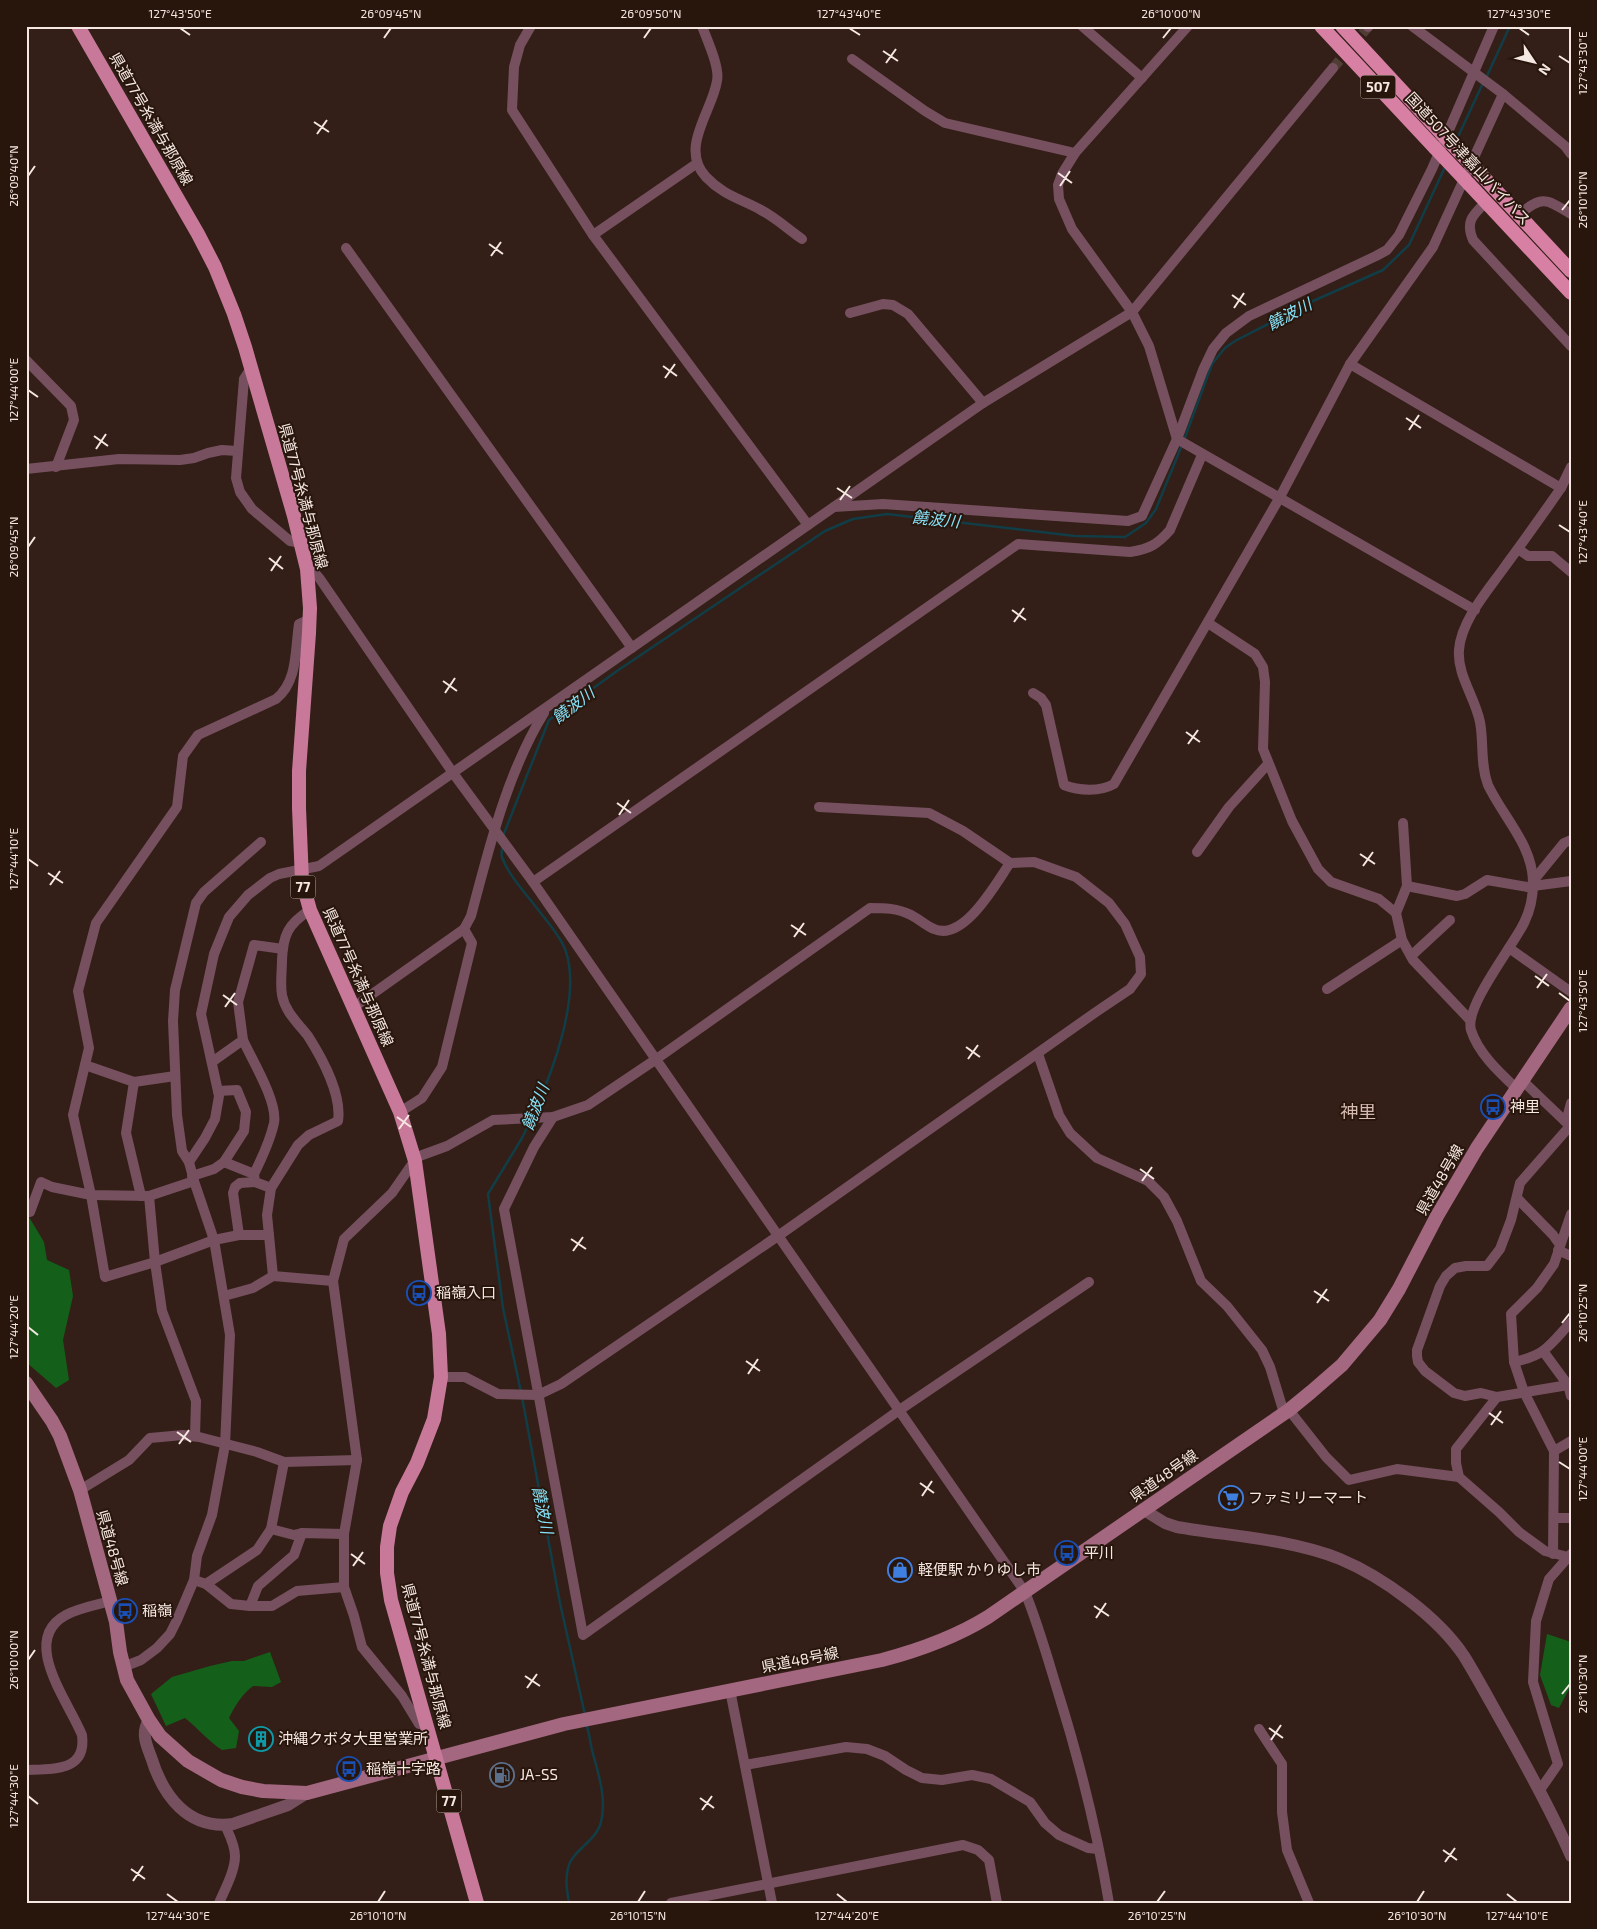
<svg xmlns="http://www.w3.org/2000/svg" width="1597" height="1929" font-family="'Exo 2','Noto Sans JP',sans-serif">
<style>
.forest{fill:#14601b}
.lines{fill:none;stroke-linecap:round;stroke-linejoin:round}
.stream{stroke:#113d47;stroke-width:2.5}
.minor-tunnel{stroke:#503d35;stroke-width:10;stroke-dasharray:10 5;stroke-linecap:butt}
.minor{stroke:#76505f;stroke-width:10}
.tertiary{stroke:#76505f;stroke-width:12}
.secondary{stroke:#a46780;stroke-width:14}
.primary{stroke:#c87999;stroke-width:14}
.trunk{stroke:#d880a4;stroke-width:14}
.trunk-bridge{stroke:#d880a4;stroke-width:14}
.ticks{fill:none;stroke:#f5e7e1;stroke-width:2}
.labels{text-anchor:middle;stroke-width:4;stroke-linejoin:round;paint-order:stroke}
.shield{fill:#28160d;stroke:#b8a8a1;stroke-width:1}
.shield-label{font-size:14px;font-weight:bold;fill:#f5e7e1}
.street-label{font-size:15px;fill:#f5e7e1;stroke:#28160d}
.poi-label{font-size:15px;fill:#f5e7e1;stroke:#28160d;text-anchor:start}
.water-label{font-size:16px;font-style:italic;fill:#86e2f8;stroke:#28160d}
.quarter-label{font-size:18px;fill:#d4baaf;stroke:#28160d}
.neatline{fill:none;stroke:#f5e7e1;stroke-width:2}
.ticks-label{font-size:12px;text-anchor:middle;fill:#f5e7e1}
</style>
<rect width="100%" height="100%" fill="#331f17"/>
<g class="forest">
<polygon points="26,1212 44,1242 47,1260 69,1270 73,1296 63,1340 69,1380 56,1388 26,1362"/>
<polygon points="1547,1634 1571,1642 1571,1689 1569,1689 1559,1708 1551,1705 1540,1675"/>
<path d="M 270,1652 L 281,1682 L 272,1687 L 253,1686 C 242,1694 235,1706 229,1718 L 239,1731 L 236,1748 L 222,1750 C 208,1741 198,1728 185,1718 L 166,1726 L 151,1694 L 172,1677 L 210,1666 L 232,1661 L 244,1661 Z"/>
</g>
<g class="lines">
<g class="stream">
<polyline points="1486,78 1510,26"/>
<polyline points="1456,141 1483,83"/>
<polyline points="1184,440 1212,364 1225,348 1235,341 1313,301 1383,270 1409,245 1445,167"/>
<polyline points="503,836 549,720 617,671 825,531 853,519 887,514 1075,536 1125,537 1146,523 1156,509 1182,445"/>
<path d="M 503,846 C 502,849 501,854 502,857 C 508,875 528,896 539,911 C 548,922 560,936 565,949 C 582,994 553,1072 533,1114"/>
<polyline points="521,1392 503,1308 488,1194 522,1138 530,1122"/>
<polyline points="522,1397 560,1603 585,1715"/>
<path d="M 569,1903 C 567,1891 565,1880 568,1868 C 572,1850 597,1841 601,1822 C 607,1798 598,1773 592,1750 C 590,1741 589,1732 586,1723"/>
</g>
<polyline class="minor-tunnel" points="1333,68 1368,27"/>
<g class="minor">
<polyline points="531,26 520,45 514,67 512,110 593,235 808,525"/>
<path d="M 702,26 C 707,40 720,67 717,81 C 712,112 679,148 706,177 C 723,195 741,199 761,210 C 776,218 789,230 802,239"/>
<polyline points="1082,26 1142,78"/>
<polyline points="1188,26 1075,153 1062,174 1058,185 1059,199 1072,229 1132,312 1149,346 1177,439 1475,610"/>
<polyline points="1412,26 1503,94 1565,146 1571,154"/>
<polyline points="1368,27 1369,26"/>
<polyline points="852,59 925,111 945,123 1075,153"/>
<path d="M 1486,202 C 1473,215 1465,221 1473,240 L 1571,346"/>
<path d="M 1519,215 C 1542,195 1546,199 1571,214"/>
<polyline points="593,235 696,164"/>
<polyline points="346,248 632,648"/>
<polyline points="850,313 883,304 893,305 908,314 983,403"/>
<polyline points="26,360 71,406 74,420 56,467"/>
<polyline points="1350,364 1561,488"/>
<polyline points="251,368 244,379 236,478 240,492 252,509 290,541 301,543"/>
<polyline points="26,469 119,459 180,460 194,458 208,453 222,450 237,451"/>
<polyline points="834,507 883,504 1128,521 1142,516 1177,439 1203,370 1213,349 1226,333 1249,316 1376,256 1387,250 1399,235 1432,169 1494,26"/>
<polyline points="1518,549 1528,556 1552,556 1571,572"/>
<path d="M 307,569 L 314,572 L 320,579 L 453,773 L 533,882 L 1025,1592 C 1038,1624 1047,1656 1057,1689 C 1079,1759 1097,1831 1109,1903"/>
<polyline points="1208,623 1255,654 1263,667 1265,682 1263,749 1292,821 1318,869 1331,882 1379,899 1396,913 1402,940 1413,960 1470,1020"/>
<path d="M 1033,693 L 1041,698 L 1046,705 L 1064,785 C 1079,791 1100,792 1114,784 L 1280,497 L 1350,364 L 1433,247 L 1503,94"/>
<polyline points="1197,852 1229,807 1268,764"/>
<polyline points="1533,881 1564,843 1571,840"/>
<path d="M 533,882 L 1018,544 L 1130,552 C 1149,549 1157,545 1170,530 L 1202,455"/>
<polyline points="1407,886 1457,896 1465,894 1487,880 1533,888"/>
<polyline points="1533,886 1571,881"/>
<polyline points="1396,913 1407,886 1403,823"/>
<polyline points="1509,948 1571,992"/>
<polyline points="1411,956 1450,920"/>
<polyline points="1327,989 1402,940"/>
<path d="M 354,1007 L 464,929 L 471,916 C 489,848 507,773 544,713"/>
<path d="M 243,1040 C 252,1060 278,1102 274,1123 C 270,1141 262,1158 254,1174"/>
<polyline points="1038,1054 1059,1115 1070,1133 1097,1158 1148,1181 1164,1197 1177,1221 1201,1281 1227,1306 1262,1350 1270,1367 1284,1413"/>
<polyline points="212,1062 243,1040 238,1002 254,945 283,949"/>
<polyline points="85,1065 134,1082 175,1076"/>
<polyline points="1523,1081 1571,1127"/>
<polyline points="134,1082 126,1133 141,1196"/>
<path d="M 1517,1089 C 1500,1073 1478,1053 1471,1030 C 1464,1007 1513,946 1524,923 C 1530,911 1533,897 1533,883 C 1533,845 1503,817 1488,785 C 1480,764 1484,743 1480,722 C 1475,697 1457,675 1459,650 C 1461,620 1490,588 1506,565 C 1525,539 1543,514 1561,488 L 1571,467"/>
<polyline points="400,1112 422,1098 442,1067 472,943 464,929"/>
<polyline points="553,1117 534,1147 504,1209 583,1635 898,1411 1089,1282"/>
<polyline points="1566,1122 1571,1103"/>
<polyline points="189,1162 182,1151 177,1115 173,1021 175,990 196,903 204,892 261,842"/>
<polyline points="224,1162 254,1174 255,1182 271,1188"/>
<polyline points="192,1176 214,1169 224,1162 244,1131 246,1112 237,1090 218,1091"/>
<path d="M 194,1181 L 149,1196 L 91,1195 L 73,1115 L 89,1048 L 78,991 L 96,923 L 177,807 L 183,756 L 198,735 L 276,699 C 298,682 295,649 299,624 L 310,619"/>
<polyline points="149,1196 155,1262 162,1311 196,1401 195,1436"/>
<polyline points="1517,1198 1553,1235 1560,1245"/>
<polyline points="30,1212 41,1182 52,1187 91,1195 105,1277 155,1262 214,1240 239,1235 269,1235"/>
<polyline points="239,1235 233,1193 235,1187 240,1183 255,1182"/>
<polyline points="1558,1250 1571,1256"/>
<path d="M 273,1276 L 267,1215 L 271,1188 L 298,1145 L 309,1135 L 338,1121 C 342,1095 322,1058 308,1036 C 298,1023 285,1012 282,995 C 280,984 282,971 282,960 C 283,935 288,924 310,910"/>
<polyline points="224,1296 253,1288 273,1276 333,1281"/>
<polyline points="1543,1351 1568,1385 1571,1396"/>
<path d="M 1514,1362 C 1546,1355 1550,1345 1571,1322"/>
<polyline points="441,1377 465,1377 498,1394 538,1395 561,1384 778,1236 1096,1012 1130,989 1141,974 1140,957 1125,924 1109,903 1076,877 1034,862 1010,863 963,831 929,813 819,807"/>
<polyline points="1497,1397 1481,1393 1465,1396 1454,1393 1425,1371 1418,1362 1417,1356 1417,1350 1440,1286 1446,1276 1455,1268 1466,1266 1487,1266 1500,1249 1511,1220 1520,1183 1570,1126"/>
<polyline points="1289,1410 1326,1457 1349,1480 1397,1469 1459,1477"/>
<polyline points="1554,1451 1571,1441"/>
<polyline points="80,1490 129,1460 150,1438 183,1435 199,1437 257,1452 284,1462 357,1460"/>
<polyline points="1554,1518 1571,1518"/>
<polyline points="271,1529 294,1535 302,1533 344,1534"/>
<polyline points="1553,1554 1554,1451 1524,1392 1514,1362 1511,1314 1537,1288 1554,1264 1571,1214"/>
<polyline points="1568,1557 1545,1551 1519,1532 1499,1512 1459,1477 1456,1463 1456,1449 1497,1397 1568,1385 1571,1383"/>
<polyline points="194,1580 206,1584 231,1604 250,1606 272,1606 297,1591 344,1587"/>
<polyline points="206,1584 257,1550 271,1529 284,1462"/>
<polyline points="250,1606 258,1586 294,1555 302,1533"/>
<polyline points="123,1667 141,1660 157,1648 170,1634 177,1620 194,1580 197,1556 212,1515 225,1445 230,1335 214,1240 194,1181 189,1162 205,1138 215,1119 219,1096 201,1014 214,954 229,917 248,895 270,878 279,874 319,866 983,403 1132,312 1333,68"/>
<polyline points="730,1690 772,1903"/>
<path d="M 427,1723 L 419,1724 L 402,1696 L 362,1647 L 354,1616 L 344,1587 L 344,1534 L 357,1460 L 333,1281 L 344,1239 L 392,1193 L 417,1157 L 447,1146 L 493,1120 L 553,1117 L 588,1105 L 655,1060 L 870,908 C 884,908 897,908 911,915 C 919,919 926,926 934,929 C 964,942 996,883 1010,863"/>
<polyline points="1259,1729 1282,1764 1282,1812 1287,1850 1309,1903"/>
<polyline points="745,1765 846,1747 867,1749 885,1756 906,1770 922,1778 942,1780 972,1775 991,1779 1030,1802 1045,1823 1059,1835 1088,1848 1098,1849"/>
<path d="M 26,1770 C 52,1769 87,1772 82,1735 C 69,1702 19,1640 66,1615 C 79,1608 96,1605 111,1601"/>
<polyline points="1540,1790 1558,1764 1533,1682 1536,1621 1549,1579 1571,1554"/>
<path d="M 219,1903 C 225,1889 235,1871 235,1856 C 235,1845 229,1834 225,1825"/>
<polyline points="671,1903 963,1845 978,1850 989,1860 997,1903"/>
</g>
<g class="tertiary">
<path d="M 1144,1510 L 1165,1523 L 1177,1527 C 1229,1536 1290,1539 1340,1559 C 1383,1577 1438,1617 1464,1656 C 1480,1682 1494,1709 1509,1735 C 1531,1775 1553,1814 1571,1856"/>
<path d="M 149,1720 C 141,1733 146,1744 151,1757 C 163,1796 188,1830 233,1824 L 288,1805 L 307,1793"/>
</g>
<path class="secondary" d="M 26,1383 L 52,1421 L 60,1436 L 80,1490 L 116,1622 L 120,1652 L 127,1680 L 149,1720 L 160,1736 L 188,1761 L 221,1780 L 242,1787 L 263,1791 L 307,1793 L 564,1724 L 882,1660 C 920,1650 954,1638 988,1617 L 1289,1410 L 1311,1392 L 1342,1365 L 1380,1320 L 1399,1289 L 1437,1216 L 1477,1148 L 1571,1008"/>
<polyline class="primary" points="78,26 198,234 215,267 234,314 245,347 294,516 307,569 310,608 309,633 299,771 299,808 302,881 310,910 400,1112 415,1161 439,1334 441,1377 434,1419 417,1463 402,1492 390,1526 387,1547 387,1573 391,1600 477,1903"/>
<g class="trunk">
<polyline points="1321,26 1435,148"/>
<polyline points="1342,26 1442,134"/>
<polyline points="1476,169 1571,271"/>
<polyline points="1469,184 1571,293"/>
</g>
<g class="trunk-bridge">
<polyline points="1442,134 1476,169"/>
<polyline points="1435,148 1469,184"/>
</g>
</g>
<path class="ticks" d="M 180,28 L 190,35M 849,28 L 860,35M 1519,28 L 1529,35M 384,38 L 391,28M 644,38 L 651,28M 1163,38 L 1171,28M 883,51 L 898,61M 1559,56 L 1570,63M 886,63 L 896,49M 314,122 L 329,132M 317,134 L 327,120M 1058,173 L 1072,183M 28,176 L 35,166M 1060,186 L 1070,171M 1562,210 L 1570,200M 489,244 L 503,254M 491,256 L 501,242M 1232,295 L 1246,305M 1234,308 L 1244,293M 663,366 L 677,376M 665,378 L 675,364M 28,390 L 38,397M 1406,418 L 1421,428M 1409,430 L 1419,415M 94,436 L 108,446M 96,449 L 106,434M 837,488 L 852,498M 840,500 L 850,486M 1559,525 L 1570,532M 28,547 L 35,537M 269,558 L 283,569M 271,571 L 281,556M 1012,610 L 1026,620M 1014,622 L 1024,608M 443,681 L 457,691M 445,693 L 455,678M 1186,732 L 1200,742M 1188,744 L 1198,730M 617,803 L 631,813M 619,815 L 629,800M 1360,854 L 1375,864M 28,859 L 38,866M 1363,866 L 1373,852M 48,873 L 63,883M 50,885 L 60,871M 791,925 L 806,935M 794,937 L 804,923M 1535,976 L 1549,986M 1537,988 L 1547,974M 1559,993 L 1570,1001M 223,995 L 237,1005M 225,1007 L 235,993M 966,1047 L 980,1057M 968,1059 L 978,1045M 397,1117 L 411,1127M 399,1129 L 409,1115M 1140,1169 L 1154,1179M 1142,1181 L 1152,1167M 571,1239 L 586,1249M 573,1251 L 583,1237M 1314,1291 L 1329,1301M 1317,1303 L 1327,1289M 1562,1323 L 1570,1313M 28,1327 L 38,1335M 746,1361 L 760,1371M 748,1374 L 758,1359M 1489,1413 L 1503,1423M 1491,1425 L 1501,1411M 177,1432 L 191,1442M 179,1444 L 189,1430M 1559,1462 L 1570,1469M 920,1483 L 934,1493M 922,1496 L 932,1481M 351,1554 L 365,1564M 353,1566 L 363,1552M 1094,1606 L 1109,1616M 1096,1618 L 1106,1603M 28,1660 L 35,1650M 525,1676 L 540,1686M 527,1688 L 537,1674M 1562,1694 L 1570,1684M 1269,1728 L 1283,1738M 1271,1740 L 1281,1725M 28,1796 L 38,1804M 700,1798 L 714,1808M 702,1810 L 712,1796M 1443,1850 L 1457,1860M 1445,1862 L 1455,1848M 131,1869 L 145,1879M 133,1881 L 143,1866M 167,1894 L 178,1902M 837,1894 L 847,1902M 1507,1894 L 1517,1902M 378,1902 L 385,1891M 638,1902 L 645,1891M 1157,1902 L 1165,1891M 1417,1902 L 1424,1891"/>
<defs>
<symbol id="bus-ring" viewBox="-11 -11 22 22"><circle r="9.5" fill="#28160d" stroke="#1a4fb4" stroke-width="1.5"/><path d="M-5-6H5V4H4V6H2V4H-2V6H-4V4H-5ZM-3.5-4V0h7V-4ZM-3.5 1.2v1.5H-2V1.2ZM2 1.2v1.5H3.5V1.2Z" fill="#1a4fb4"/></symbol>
<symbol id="supermarket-ring" viewBox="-11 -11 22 22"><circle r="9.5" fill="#28160d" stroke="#3f7fe0" stroke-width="1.5"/><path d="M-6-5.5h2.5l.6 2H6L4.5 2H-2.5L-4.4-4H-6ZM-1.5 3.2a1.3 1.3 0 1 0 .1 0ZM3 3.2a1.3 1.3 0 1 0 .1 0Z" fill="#3f7fe0"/></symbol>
<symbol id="shop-ring" viewBox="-11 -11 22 22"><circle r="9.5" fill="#28160d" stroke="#3f7fe0" stroke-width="1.5"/><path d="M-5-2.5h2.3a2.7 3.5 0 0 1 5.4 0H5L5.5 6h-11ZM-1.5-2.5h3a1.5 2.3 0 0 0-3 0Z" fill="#3f7fe0"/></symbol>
<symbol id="building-ring" viewBox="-11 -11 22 22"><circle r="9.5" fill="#28160d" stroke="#0f9aa8" stroke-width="1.5"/><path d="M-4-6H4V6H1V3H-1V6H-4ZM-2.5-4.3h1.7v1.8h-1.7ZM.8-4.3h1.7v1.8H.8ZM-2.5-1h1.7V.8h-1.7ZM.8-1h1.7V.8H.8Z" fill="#0f9aa8"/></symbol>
<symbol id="fuel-ring" viewBox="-11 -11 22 22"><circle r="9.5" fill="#28160d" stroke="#5c6f8a" stroke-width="1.5"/><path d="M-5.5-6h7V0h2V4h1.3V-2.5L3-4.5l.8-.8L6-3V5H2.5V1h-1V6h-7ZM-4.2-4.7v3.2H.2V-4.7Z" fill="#5c6f8a"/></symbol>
</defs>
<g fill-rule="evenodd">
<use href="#bus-ring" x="1479" y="1093" width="28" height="28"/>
<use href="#bus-ring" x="405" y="1279" width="28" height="28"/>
<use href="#supermarket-ring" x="1217" y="1484" width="28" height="28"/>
<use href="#bus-ring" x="1053" y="1539" width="28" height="28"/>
<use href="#shop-ring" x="886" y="1556" width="28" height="28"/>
<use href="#bus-ring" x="111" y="1597" width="28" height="28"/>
<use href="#building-ring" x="247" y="1725" width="28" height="28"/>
<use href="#bus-ring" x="335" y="1755" width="28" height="28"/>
<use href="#fuel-ring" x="488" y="1761" width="28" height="28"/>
</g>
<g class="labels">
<g class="shield">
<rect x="1360.5" y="75.5" width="35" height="23" rx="4"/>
<rect x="290.5" y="875.5" width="25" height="23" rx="4"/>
<rect x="436.5" y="1789.5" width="25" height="23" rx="4"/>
</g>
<g class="shield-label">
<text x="1378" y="92">507</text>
<text x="303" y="892">77</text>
<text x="449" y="1806">77</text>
</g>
<g class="street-label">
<text transform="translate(151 119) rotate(60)" y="5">県道77号糸満与那原線</text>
<text transform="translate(1468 159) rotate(47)" y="5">国道507号津嘉山バイパス</text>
<text transform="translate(303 496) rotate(75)" y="5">県道77号糸満与那原線</text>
<text transform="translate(358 977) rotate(66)" y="5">県道77号糸満与那原線</text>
<text transform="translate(1440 1180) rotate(-60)" y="5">県道48号線</text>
<text transform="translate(1164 1476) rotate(-35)" y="5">県道48号線</text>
<text transform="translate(112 1548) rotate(74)" y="5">県道48号線</text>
<text transform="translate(426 1656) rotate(75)" y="5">県道77号糸満与那原線</text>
<text transform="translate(800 1660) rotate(-11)" y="5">県道48号線</text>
</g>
<g class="poi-label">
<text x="1510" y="1112">神里</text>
<text x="436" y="1298">稲嶺入口</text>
<text x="1248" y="1503">ファミリーマート</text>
<text x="1084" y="1558">平川</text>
<text x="918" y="1575">軽便駅 かりゆし市</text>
<text x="142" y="1616">稲嶺</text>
<text x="278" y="1744">沖縄クボタ大里営業所</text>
<text x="366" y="1774">稲嶺十字路</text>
<text x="520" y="1780">JA-SS</text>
</g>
<g class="water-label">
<text transform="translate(1289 314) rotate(-28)" y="6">饒波川</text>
<text transform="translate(936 519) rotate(6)" y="6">饒波川</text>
<text transform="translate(573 705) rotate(-37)" y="6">饒波川</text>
<text transform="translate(535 1107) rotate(-69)" y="6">饒波川</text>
<text transform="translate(543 1510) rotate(79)" y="6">饒波川</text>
</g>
<g class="quarter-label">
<text x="1358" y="1118">神里</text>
</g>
</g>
<rect width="1597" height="1929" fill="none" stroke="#28160d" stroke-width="55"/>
<g transform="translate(1534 62) rotate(125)" stroke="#28160d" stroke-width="4" paint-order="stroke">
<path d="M0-4L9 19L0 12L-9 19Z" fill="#f5e7e1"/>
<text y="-8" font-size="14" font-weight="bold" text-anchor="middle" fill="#f5e7e1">N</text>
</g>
<rect x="28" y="28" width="1542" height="1874" class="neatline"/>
<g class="ticks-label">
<text x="180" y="18">127°43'50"E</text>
<text x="391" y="18">26°09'45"N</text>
<text x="651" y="18">26°09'50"N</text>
<text x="849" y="18">127°43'40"E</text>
<text x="1171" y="18">26°10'00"N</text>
<text x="1519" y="18">127°43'30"E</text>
<text transform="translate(1583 63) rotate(-90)" y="4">127°43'30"E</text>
<text transform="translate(14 176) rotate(-90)" y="4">26°09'40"N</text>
<text transform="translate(1583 200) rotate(-90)" y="4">26°10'10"N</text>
<text transform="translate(14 390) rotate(-90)" y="4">127°44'00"E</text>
<text transform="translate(1583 532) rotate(-90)" y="4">127°43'40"E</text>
<text transform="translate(14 547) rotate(-90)" y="4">26°09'45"N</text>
<text transform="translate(14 859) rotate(-90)" y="4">127°44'10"E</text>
<text transform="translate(1583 1001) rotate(-90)" y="4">127°43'50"E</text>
<text transform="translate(1583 1313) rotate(-90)" y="4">26°10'25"N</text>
<text transform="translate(14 1327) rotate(-90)" y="4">127°44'20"E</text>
<text transform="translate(1583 1469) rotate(-90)" y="4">127°44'00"E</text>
<text transform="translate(14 1660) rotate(-90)" y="4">26°10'00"N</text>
<text transform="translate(1583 1684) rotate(-90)" y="4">26°10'30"N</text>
<text transform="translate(14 1796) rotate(-90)" y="4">127°44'30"E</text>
<text x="178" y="1920">127°44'30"E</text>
<text x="378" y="1920">26°10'10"N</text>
<text x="638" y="1920">26°10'15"N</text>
<text x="847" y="1920">127°44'20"E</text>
<text x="1157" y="1920">26°10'25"N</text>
<text x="1417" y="1920">26°10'30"N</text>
<text x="1517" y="1920">127°44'10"E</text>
</g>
</svg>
